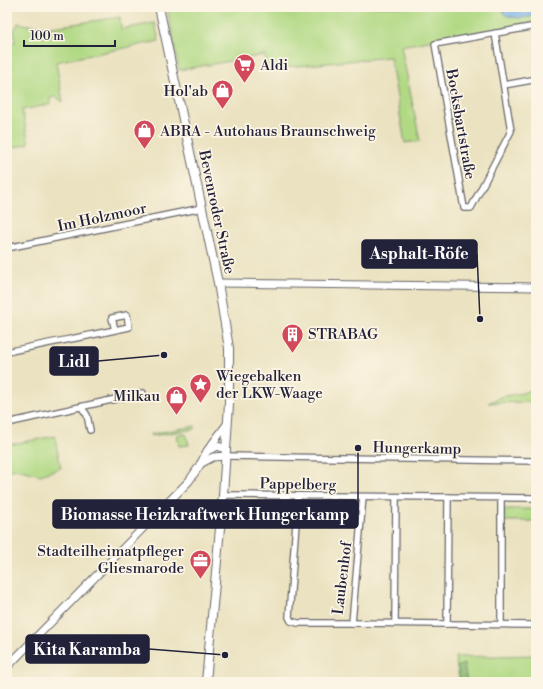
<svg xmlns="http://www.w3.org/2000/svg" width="543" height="689" font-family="'Libre Bodoni',serif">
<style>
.green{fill:#b1d984;stroke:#6a7e60}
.forest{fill:#8cb972;stroke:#576e56}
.water{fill:#77b4ea;stroke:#4c6b92}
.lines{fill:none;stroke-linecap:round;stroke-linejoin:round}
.minor-casing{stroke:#68656a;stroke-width:8}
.tertiary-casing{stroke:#68656a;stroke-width:9}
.secondary-casing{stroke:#68656a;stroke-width:10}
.minor{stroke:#fff;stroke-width:5.5}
.tertiary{stroke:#fff;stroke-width:7}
.secondary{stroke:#fff;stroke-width:8}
.labels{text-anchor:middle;stroke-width:3.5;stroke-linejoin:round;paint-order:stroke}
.poi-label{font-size:15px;fill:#22223b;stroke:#fcf5e5;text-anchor:start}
.street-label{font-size:15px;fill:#22223b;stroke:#fcf5e5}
.leader{fill:none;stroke:#22223b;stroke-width:1.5}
.callout-dot{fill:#22223b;stroke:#fcf5e5;stroke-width:1.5}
.callout{fill:#22223b;stroke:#22223b;stroke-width:1.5}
.callout-label{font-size:16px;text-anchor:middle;font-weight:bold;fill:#fff}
</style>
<rect width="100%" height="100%" fill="#fcf5e5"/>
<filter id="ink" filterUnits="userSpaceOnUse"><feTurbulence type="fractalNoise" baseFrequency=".025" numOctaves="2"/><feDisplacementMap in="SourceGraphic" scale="8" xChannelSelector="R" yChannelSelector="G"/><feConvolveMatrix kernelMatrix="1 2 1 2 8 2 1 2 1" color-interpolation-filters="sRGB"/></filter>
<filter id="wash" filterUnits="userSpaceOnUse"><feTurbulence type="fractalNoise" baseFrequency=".012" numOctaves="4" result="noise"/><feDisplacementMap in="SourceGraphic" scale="16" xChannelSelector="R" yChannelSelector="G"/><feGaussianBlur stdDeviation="0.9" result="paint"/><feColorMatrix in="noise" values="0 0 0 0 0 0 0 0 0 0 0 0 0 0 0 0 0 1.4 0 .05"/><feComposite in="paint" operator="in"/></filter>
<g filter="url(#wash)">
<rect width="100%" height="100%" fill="#eae2c0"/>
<g class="green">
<path d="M 167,7 L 503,7 L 504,14 C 513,19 527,18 536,15 L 536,22 L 401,46 L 420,141 L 405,143 L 390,57 L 267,69 L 264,55 L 179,70 Z"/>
<polygon points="120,17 121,29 155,23 159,41 56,62 63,102 56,97 50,98 51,104 22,110 29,144 7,149 7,45 15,43 14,30 18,23 46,28"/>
<polygon points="532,389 536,389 536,402 488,403 504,396 523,393"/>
<polygon points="195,426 195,429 151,436 151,434"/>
<polygon points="186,434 189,445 179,446 177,435"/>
<polygon points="55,436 57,449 61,468 40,475 17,469 7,471 7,445"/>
<rect x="503" y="509" width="33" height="12"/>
<polygon points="536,655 536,682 460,682 455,657"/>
</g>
<polygon class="forest" points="464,664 467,682 460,682 457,667"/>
<path class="water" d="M 503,7 L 536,7 L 536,15 C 527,19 513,19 504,14 Z"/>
</g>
<g filter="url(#ink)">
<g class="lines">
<defs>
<g id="minor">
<polyline points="495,33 511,131 471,208 464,208 435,44 536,26"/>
<polyline points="504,85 532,80"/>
<polyline points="7,248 202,208"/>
<path d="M 7,352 C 48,343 89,336 129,327 L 127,315 L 112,318 L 115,330"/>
<polyline points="82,408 87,415 90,430"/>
<polyline points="7,420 9,422 12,422 143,393"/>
<polyline points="225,456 536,461"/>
<polyline points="223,495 536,498"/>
<polyline points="298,496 289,617 291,621 298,623 352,623 363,497"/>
<polyline points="352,623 536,625"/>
<polyline points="395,623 396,497"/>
<polyline points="447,624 448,497"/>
<polyline points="501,624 501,498"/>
</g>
<g id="tertiary">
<polyline points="218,283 536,287"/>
<polyline points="209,450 218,446 225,449"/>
<polyline points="200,464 213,457 225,456"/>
<polyline points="7,667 189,481 200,465 207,451 227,424"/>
</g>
<polyline id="secondary" points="159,7 218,283 229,348 229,404 223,495 206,682"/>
</defs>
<use href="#minor" class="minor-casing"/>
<use href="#tertiary" class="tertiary-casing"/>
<use href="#secondary" class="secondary-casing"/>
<use href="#minor" class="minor"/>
<use href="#tertiary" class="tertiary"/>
<use href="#secondary" class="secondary"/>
</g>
</g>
<defs>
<symbol id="supermarket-pin" viewBox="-11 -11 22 30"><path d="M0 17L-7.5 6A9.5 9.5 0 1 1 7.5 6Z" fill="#d1495b" stroke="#fcf5e5"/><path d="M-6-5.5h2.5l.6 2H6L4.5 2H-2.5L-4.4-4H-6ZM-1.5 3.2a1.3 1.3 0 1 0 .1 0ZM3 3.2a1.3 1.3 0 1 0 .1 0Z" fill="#fff"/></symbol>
<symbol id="shop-pin" viewBox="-11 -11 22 30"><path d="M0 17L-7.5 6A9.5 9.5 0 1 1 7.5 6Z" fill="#d1495b" stroke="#fcf5e5"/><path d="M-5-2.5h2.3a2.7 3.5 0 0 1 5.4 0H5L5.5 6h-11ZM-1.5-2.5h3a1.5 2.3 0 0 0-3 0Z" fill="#fff"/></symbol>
<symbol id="building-pin" viewBox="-11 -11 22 30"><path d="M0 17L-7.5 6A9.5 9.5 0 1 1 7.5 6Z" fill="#d1495b" stroke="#fcf5e5"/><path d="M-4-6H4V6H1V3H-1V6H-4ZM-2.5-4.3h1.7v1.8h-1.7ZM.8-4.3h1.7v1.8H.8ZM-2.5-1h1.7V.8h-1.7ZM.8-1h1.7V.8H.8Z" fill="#fff"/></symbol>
<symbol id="sight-pin" viewBox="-11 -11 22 30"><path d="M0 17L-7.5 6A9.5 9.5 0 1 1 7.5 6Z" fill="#d1495b" stroke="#fcf5e5"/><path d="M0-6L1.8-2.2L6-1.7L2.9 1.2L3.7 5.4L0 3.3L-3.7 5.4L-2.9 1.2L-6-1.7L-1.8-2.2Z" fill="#fff"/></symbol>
<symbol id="office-pin" viewBox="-11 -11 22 30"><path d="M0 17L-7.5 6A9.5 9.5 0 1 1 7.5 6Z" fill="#d1495b" stroke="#fcf5e5"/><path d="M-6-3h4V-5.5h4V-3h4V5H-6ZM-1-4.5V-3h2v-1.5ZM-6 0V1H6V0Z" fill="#fff"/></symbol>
</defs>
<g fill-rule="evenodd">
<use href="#supermarket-pin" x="232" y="52" width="25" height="34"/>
<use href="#shop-pin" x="210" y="78" width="25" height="34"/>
<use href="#shop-pin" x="132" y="118" width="25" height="34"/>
<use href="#building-pin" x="280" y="322" width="25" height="34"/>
<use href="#sight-pin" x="188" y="372" width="25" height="34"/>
<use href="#shop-pin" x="164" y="384" width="25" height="34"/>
<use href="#office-pin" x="188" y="548" width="25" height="34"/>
</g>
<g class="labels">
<g class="poi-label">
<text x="260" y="70">Aldi</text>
<text x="208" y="96" text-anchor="end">Hol'ab</text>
<text x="160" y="136">ABRA - Autohaus Braunschweig</text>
<text x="308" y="339">STRABAG</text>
<text x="216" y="381">Wiegebalken<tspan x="216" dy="17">der LKW-Waage</tspan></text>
<text x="160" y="401" text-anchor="end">Milkau</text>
<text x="184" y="556" text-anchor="end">Stadteilheimatpfleger<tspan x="184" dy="17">Gliesmarode</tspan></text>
</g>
<g class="street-label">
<text transform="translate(461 124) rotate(80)" y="5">Bocksbartstraße</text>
<text transform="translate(217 212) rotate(78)" y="5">Bevenroder Straße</text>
<text transform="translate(102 217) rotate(-12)" y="5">Im Holzmoor</text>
<text transform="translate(417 448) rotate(1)" y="5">Hungerkamp</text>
<text transform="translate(298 484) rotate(1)" y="5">Pappelberg</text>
<text transform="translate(342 578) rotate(-83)" y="5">Laubenhof</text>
</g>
</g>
<path class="leader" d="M480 319L477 254M164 355L98 361M358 448L358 514M225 655L149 649"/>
<g class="callout-dot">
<circle cx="480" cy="319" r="4"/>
<circle cx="164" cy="355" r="4"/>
<circle cx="358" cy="448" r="4"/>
<circle cx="225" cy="655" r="4"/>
</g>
<g class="callout">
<rect x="362" y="240" width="115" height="28" rx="4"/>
<rect x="50" y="347" width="48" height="28" rx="4"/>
<rect x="53" y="500" width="305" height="28" rx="4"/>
<rect x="26" y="635" width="123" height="28" rx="4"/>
</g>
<g class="callout-label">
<text x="419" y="259">Asphalt-Röfe</text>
<text x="74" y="367">Lidl</text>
<text x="205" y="520">Biomasse Heizkraftwerk Hungerkamp</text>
<text x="87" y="655">Kita Karamba</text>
</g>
<rect width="543" height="689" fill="none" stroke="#fcf5e5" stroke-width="24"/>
<path d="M24 40v6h91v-6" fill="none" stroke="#22223b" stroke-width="2"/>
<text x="30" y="40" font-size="12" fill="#22223b" stroke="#fcf5e5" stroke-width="3" paint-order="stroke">100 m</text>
</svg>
